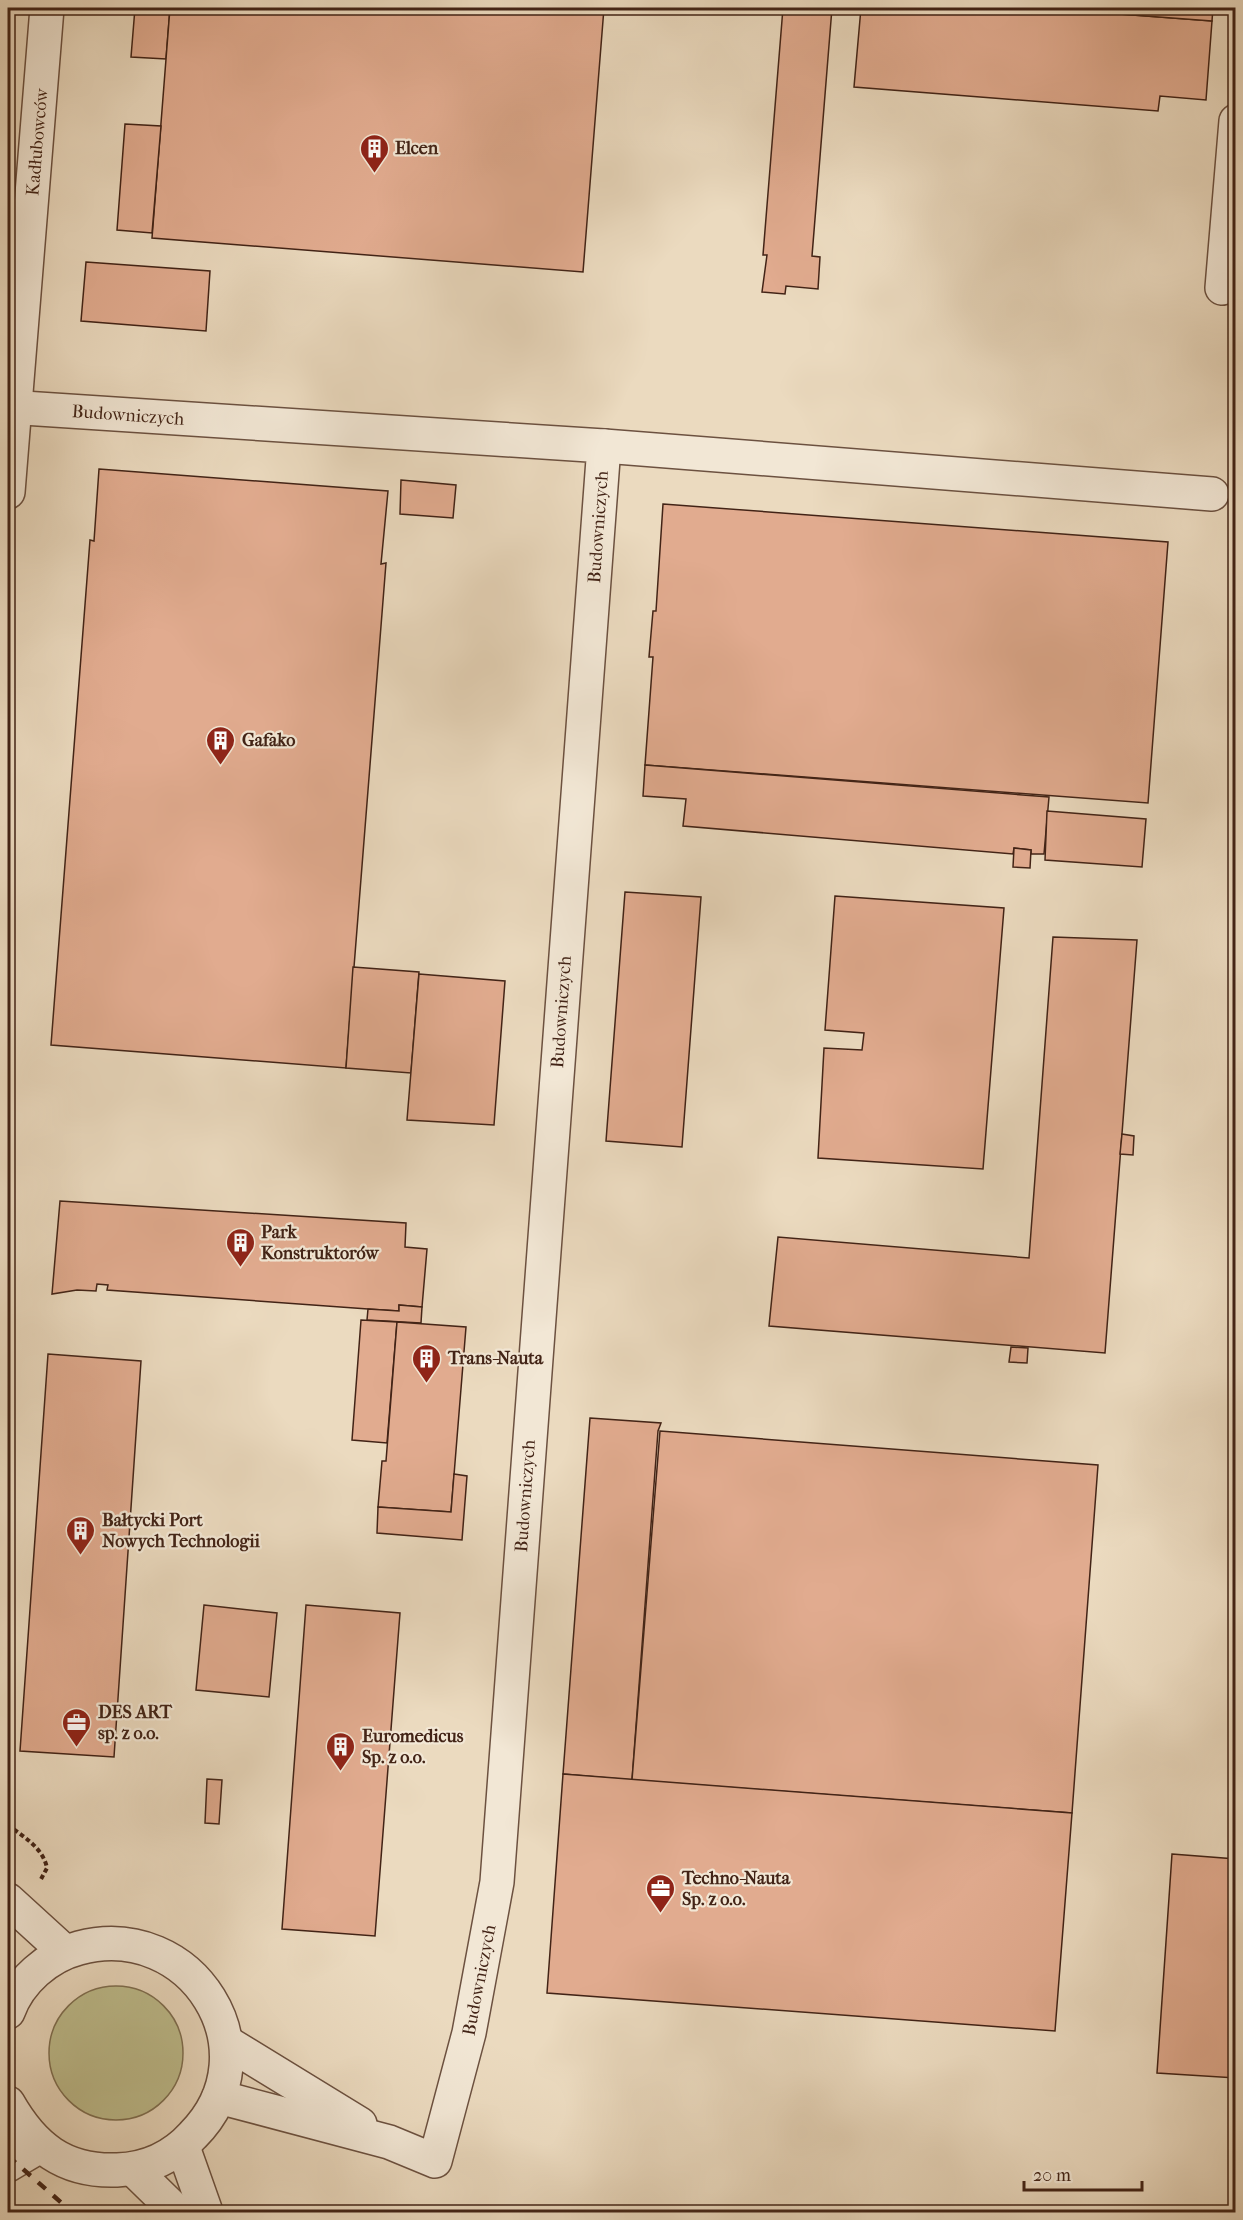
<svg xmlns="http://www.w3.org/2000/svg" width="1243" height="2220" font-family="'IM FELL French Canon',serif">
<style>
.green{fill:#bebd8d;stroke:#807052;stroke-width:1.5}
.building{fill:#e1ab8f;stroke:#422316;stroke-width:1.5}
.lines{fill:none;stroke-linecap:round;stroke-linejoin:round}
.minor-casing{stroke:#6c5140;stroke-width:36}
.path{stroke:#422316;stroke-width:4;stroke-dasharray:4.5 3;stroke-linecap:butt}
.minor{stroke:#f2e7d5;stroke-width:33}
.rail{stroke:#422316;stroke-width:4.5;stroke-dasharray:10 10;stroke-linecap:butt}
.labels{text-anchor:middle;stroke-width:4.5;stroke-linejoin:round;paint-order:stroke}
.street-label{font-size:18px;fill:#422316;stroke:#f2e7d5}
.poi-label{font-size:18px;font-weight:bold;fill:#422316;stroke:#f2e7d5;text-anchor:start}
</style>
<rect width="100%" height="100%" fill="#ebdabf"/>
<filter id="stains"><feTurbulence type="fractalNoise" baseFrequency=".00333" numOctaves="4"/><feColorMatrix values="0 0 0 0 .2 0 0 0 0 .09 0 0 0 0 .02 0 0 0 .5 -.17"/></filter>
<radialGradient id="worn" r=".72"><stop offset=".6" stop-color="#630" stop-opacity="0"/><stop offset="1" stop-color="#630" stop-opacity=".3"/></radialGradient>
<circle class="green" cx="116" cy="2053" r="67"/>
<g class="building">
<polygon points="135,8 170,8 166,59 131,57"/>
<polygon points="170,8 604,8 583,272 152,238"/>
<polygon points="783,8 832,8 812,256 820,257 818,289 786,286 785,294 762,292 767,255 763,255"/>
<polygon points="861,8 1039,8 1212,21 1206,100 1160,96 1158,111 854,87"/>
<polygon points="1039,8 1213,8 1212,21"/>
<polygon points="125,124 161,126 152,233 117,230"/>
<polygon points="86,262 210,271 206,331 81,321"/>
<polygon points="99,469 388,491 381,564 386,563 346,1068 51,1045 90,540 94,541"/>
<polygon points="401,480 456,485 453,518 400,514"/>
<polygon points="663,504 1168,542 1148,803 645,765 653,657 649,657 653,611 656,611"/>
<polygon points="645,765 1049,797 1044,854 1031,854 1031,850 1014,848 1013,854 683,826 686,799 643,796"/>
<polygon points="1047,811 1146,819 1142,867 1045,860"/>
<polygon points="1014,848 1031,850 1030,868 1013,867"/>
<polygon points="625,892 701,897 682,1147 606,1141"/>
<polygon points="835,896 1004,908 983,1169 818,1158 824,1048 862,1050 864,1033 825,1030"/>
<polygon points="1053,937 1137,940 1105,1353 769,1326 778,1237 1029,1258"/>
<polygon points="353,967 419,972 411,1073 346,1068"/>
<polygon points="419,974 505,981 494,1125 407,1120"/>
<polygon points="1122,1134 1134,1136 1133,1155 1120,1154"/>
<polygon points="60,1201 406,1223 405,1247 427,1249 422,1307 399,1305 399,1311 368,1309 107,1290 108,1285 97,1284 96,1291 77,1290 52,1294"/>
<polygon points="399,1305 422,1307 421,1323 367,1320 368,1309 399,1311"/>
<polygon points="361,1320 397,1322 387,1443 352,1440"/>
<polygon points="397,1322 466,1327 451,1512 378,1507 382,1461 386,1461"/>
<polygon points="1011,1347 1028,1348 1027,1363 1009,1362"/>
<polygon points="48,1354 141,1361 114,1757 20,1751"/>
<polygon points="590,1418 661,1423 658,1431 632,1780 563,1774"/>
<polygon points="660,1431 1098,1465 1072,1813 632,1780"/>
<polygon points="454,1474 467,1476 462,1540 377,1533 378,1507 451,1512"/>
<polygon points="204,1605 277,1613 269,1697 196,1690"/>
<polygon points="306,1605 400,1613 375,1936 282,1929"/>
<polygon points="563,1774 1072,1813 1055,2031 547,1993"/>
<polygon points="207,1779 222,1780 219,1824 205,1823"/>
<polygon points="1172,1854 1236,1859 1236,2078 1157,2073"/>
</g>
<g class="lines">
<defs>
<g id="minor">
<polyline points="1222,288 1236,121"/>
<polyline points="8,407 604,446 497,1882 469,2033 435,2161 389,2142 219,2097"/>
<polyline points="604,446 1212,494"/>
<polyline points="8,492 47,8"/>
<polyline points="8,1900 65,1952"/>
<path d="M 8,2012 C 19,1981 48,1956 79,1948 C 192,1918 276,2051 193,2135 C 173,2157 147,2169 117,2170 C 64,2172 33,2147 8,2103"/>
<polyline points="226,2042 360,2124"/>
<polyline points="183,2147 206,2212"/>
<polyline points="8,2165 40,2146"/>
<polyline points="133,2169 177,2212"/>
</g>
</defs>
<use href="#minor" class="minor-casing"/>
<path class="path" d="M 8,1825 C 24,1837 43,1848 47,1868 L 40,1881"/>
<use href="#minor" class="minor"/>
<polyline class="rail" points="8,2156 72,2212"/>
</g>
<defs>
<symbol id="building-pin" viewBox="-11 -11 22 30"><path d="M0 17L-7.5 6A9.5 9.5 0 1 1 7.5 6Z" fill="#8f2418" stroke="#f2e7d5"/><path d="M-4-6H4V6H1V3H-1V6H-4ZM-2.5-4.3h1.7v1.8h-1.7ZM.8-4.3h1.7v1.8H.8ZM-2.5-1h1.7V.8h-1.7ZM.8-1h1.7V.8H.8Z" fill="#fff"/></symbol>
<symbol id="office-pin" viewBox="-11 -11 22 30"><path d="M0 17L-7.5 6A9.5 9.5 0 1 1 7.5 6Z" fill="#8f2418" stroke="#f2e7d5"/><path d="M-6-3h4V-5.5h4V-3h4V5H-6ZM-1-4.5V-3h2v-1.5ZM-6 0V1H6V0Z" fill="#fff"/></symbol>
</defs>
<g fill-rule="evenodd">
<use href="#building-pin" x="358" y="132" width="33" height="45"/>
<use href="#building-pin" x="204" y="724" width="33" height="45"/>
<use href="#building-pin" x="224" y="1226" width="33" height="45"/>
<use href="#building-pin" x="410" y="1342" width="33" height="45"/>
<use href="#building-pin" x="64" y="1514" width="33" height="45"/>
<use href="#office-pin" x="60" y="1706" width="33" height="45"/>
<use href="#building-pin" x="324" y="1730" width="33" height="45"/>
<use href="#office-pin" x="644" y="1872" width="33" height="45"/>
</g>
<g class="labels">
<g class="street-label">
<text transform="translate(37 142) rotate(-85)" y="6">Kadłubowców</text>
<text transform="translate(128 415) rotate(4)" y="6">Budowniczych</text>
<text transform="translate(598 527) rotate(-86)" y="6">Budowniczych</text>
<text transform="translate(561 1012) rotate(-86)" y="6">Budowniczych</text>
<text transform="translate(525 1496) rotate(-86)" y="6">Budowniczych</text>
<text transform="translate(479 1980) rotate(-79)" y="6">Budowniczych</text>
</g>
<g class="poi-label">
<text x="395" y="154">Elcen</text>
<text x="242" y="746">Gafako</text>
<text x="261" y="1238">Park<tspan x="261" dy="21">Konstruktorów</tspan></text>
<text x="448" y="1364">Trans-Nauta</text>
<text x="102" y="1526">Bałtycki Port<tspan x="102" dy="21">Nowych Technologii</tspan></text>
<text x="98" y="1718">DES ART<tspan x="98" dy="21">sp. z o.o.</tspan></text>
<text x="362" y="1742">Euromedicus<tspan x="362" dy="21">Sp. z o.o.</tspan></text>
<text x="682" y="1884">Techno-Nauta<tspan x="682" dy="21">Sp. z o.o.</tspan></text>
</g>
</g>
<rect width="1243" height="2220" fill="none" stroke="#ebdabf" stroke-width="30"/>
<rect x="9" y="9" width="1225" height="2202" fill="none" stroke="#422316" stroke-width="3"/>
<rect x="15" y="15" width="1213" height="2190" fill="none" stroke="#422316" stroke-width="1.5"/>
<path d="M1024 2181v9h118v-9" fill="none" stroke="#422316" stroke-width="3"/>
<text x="1033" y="2181" font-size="18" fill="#422316" stroke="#f2e7d5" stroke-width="4.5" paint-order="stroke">20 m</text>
<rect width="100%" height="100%" filter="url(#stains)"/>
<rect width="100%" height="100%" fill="url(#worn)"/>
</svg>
